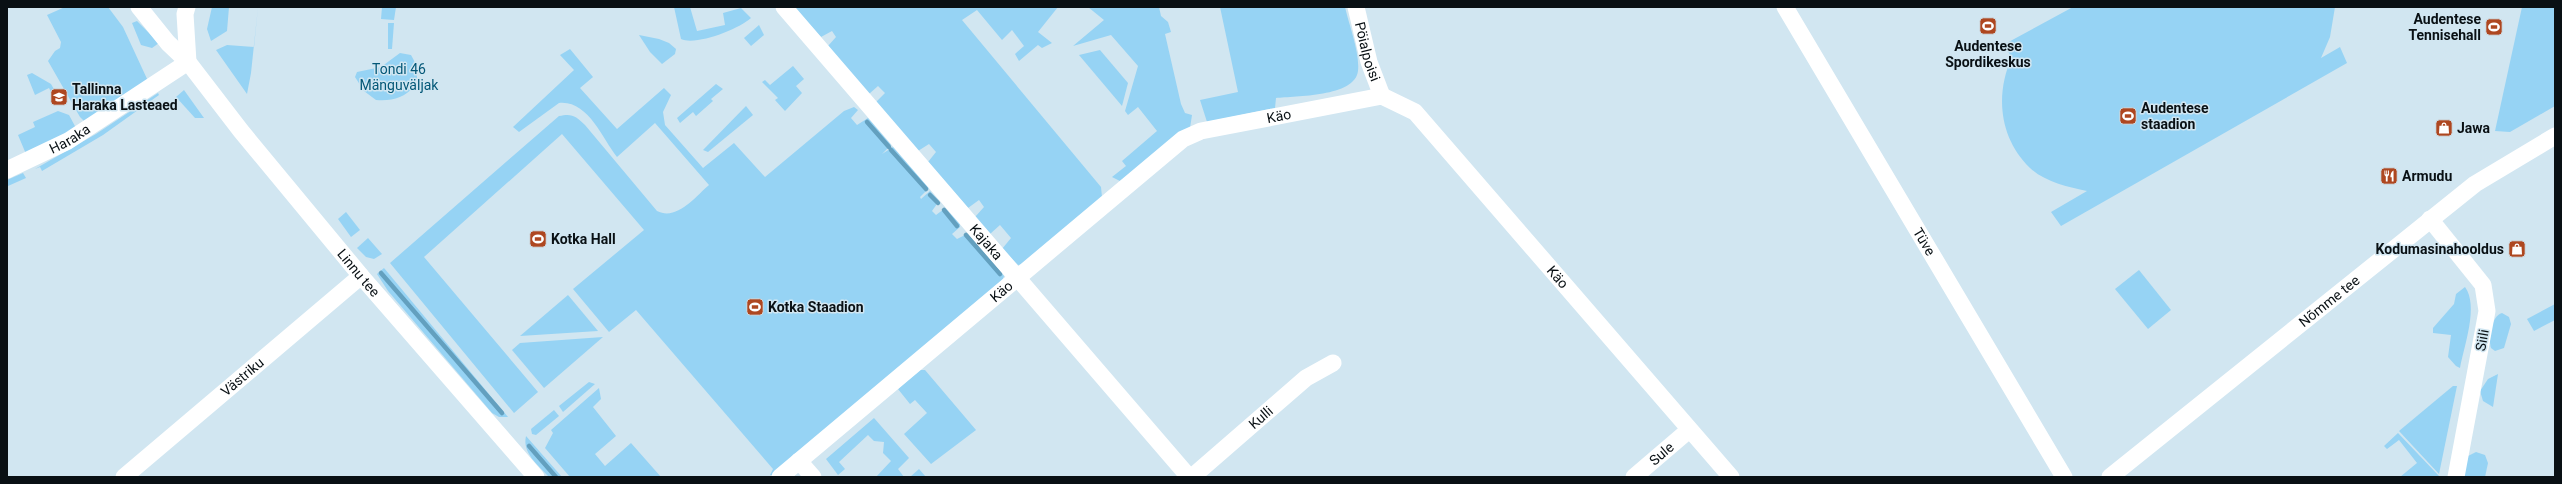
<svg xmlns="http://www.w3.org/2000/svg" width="2562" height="484" font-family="Roboto,sans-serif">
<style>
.green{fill:#96d3f4}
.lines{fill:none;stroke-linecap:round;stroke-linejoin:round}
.stream{stroke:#63a0bf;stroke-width:4.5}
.minor{stroke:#fff;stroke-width:17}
.labels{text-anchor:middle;stroke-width:3;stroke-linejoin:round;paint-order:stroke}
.poi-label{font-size:14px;font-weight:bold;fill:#091014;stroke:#d1e6f1;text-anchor:start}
.street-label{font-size:14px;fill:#091014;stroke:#d1e6f1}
.park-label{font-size:14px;fill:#035777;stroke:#d1e6f1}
</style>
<rect width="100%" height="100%" fill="#d1e6f1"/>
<g class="green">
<polygon points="65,7 108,7 123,27 148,81 84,121 80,117 48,61 55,51 60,48 61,42 47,15"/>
<polygon points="212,7 229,7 227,31 211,41 207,29"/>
<polygon points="258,7 251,73 247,94 216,50 227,45 254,47"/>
<polygon points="382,7 396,7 394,20 381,19"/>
<path d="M 674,7 L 690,7 L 697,31 L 725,25 L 723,13 L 741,8 L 751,18 C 739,29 696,46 681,39 Z"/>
<polygon points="794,7 1058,7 1038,32 1052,43 1042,48 1038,45 1019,61 1015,54 1024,46 1012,30 1002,40 977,10 962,20 1101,187 1102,197 1023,264 1018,265 1002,249 1011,238 1000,225 990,234 975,217 984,207 979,200 968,208 928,162 936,152 929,144 918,151 876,102 885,93 878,86 869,94 828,46 836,37 832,31 821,37"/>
<polygon points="1088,7 1159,7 1161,16 1168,22 1171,32 1165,34 1181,104 1185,113 1192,115 1190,128 1120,181 1112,177 1126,166 1122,161 1157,131 1138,107 1128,115 1125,111 1138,66 1111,35 1073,46 1104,20"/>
<path d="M 1220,7 L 1345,7 C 1349,25 1360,53 1358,71 C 1355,97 1295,96 1276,98 L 1275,108 L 1207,122 L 1200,100 L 1238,92 Z"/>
<path d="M 2073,7 L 2335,7 L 2330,37 L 2321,58 L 2340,47 L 2347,63 L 2061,226 L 2051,212 L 2087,191 C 2068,187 2045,182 2030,168 C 1999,138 1995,94 2012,57 L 2003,45 Z"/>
<polygon points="2522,7 2555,7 2555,106 2510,132 2495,131"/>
<polygon points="137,21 159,43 152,48 141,45 132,23"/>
<polygon points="388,23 394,23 392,49 388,49"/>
<polygon points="759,25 764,35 751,46 744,38"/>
<polygon points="639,35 659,39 669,43 676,49 675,54 662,64 650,52"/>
<path d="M 570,49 L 593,77 L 580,88 L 617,129 L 664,88 L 671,95 L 663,112 L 665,125 L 703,168 L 734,143 L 765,177 L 844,111 L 854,107 L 858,110 L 851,118 L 857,125 L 868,118 L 891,145 L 882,154 L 893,147 L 929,188 L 920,197 L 921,199 L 930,191 L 939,201 L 932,211 L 936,215 L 944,209 L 947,210 L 960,224 L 960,227 L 952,234 L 957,239 L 967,234 L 1004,276 L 1001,284 L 773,475 L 770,475 L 773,469 L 636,310 L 609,332 L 573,289 L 644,230 L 562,134 L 424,257 L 538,392 L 514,413 L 390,263 L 559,116 C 572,113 576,116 585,125 L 657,211 C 677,221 695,197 709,185 L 655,123 L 617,157 C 602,138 588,100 559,103 L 519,132 L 513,127 L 574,70 L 560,55 Z"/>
<polygon points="1100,50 1128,83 1122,106 1079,55"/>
<path d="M 400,53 L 411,55 C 429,84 405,103 376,100 L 364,91 L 355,77 L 357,72 L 381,67 Z"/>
<polygon points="793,66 804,79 796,86 802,93 785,111 775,100 778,98 762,82 765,80 770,85"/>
<polygon points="32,73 51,84 60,100 56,102 49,88 35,95 27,75"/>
<polygon points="716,84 723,89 711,99 713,101 696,116 693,112 680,123 677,118"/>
<polygon points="184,90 204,118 195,118 176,97"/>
<polygon points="158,93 159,95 103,135 42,171 40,167 35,169 96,134"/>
<polygon points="746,106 753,115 708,152 703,150"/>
<polygon points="58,111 69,115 76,128 26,154 18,135 35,127 33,122"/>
<polygon points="23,173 26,178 8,186 7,180"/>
<polygon points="346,212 360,230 351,237 338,219"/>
<polygon points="368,238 382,254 374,259 366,257 357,248"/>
<polygon points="384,268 508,417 499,417 492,413 388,291 377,274"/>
<polygon points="2139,270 2171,310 2148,329 2115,289"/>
<path d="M 2465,287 C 2479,306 2464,346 2460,368 L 2456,366 L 2448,357 L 2451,335 L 2433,333 L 2433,328 L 2454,304 L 2456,294 Z"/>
<polygon points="568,295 598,331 520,336"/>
<polygon points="2555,304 2555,320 2534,331 2527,319"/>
<path d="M 2502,313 L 2509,317 L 2511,324 L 2504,348 L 2495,351 L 2491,348 C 2488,339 2491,316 2502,313 Z"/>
<polygon points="603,337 544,388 512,350 520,343"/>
<polygon points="920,370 925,370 976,430 931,464 904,434 927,413 915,400 910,404 898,389"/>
<polygon points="2498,374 2493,407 2483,401 2480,391 2488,379"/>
<polygon points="589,382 595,384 563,412 559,406"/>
<polygon points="2453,386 2457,386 2439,474 2399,431"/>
<polygon points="599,388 601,399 593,407 616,436 595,454 605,466 631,443 661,477 570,477 545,448 553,433 551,430"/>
<polygon points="554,410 559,416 536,435 532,434 531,429"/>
<polygon points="874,418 909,458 898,469 904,477 876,477 891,461 883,453 884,442 874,441 868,435 839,462 845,469 838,475 826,459"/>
<polygon points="2398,433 2439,476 2439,477 2400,477 2417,463 2399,440 2387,449 2384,446"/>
<path d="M 526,436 L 562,477 L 549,477 C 538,465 522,453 526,436 Z"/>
<polygon points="2476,452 2485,455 2488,463 2485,477 2463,477 2468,456"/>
<polygon points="919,469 926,477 910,477"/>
</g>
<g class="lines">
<g class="stream">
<polyline points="867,122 889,147"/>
<polyline points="891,150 926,189"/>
<polyline points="930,195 938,203"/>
<polyline points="944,210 957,226"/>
<polyline points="966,235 1000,274"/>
<polyline points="381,273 502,413"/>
<polyline points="529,446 556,477"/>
</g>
<g class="minor">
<path id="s1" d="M 139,7 L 168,43 L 188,62 L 241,131 L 361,276 L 536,477"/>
<polyline points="187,7 185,14 188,62"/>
<path id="s2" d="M 784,7 L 1189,477"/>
<path id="s3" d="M 1356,7 L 1369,62 L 1382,96"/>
<path id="s4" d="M 1785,7 L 2064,477"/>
<path id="s5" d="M 7,170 L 68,141 L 188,62"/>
<polyline points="2430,219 2483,285 2487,311 2456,477"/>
<polyline points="799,461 813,477"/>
<path id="s6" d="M 124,477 L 361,276"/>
<path id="s7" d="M 780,477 L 1183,139 L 1201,131 L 1382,96 L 1415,112 L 1731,477"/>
<path id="s8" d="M 1192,477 L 1306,378 L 1333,363"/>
<path id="s9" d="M 1634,477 L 1689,430"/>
<path id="s10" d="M 2110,477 L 2475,184 L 2555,136"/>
</g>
</g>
<defs>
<symbol id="stadium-square" viewBox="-11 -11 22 22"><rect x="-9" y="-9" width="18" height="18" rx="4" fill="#ae4720" stroke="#d1e6f1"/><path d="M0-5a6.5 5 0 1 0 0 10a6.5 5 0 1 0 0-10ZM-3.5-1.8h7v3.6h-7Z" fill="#fff"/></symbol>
<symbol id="school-square" viewBox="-11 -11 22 22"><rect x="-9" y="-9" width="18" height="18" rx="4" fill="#ae4720" stroke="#d1e6f1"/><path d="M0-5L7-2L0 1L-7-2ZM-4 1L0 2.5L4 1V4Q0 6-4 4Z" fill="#fff"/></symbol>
<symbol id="shop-square" viewBox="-11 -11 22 22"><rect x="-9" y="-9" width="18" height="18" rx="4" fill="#ae4720" stroke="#d1e6f1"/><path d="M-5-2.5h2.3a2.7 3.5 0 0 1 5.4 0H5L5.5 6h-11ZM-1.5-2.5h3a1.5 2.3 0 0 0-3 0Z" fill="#fff"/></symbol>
<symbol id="restaurant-square" viewBox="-11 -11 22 22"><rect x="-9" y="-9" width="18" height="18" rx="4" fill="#ae4720" stroke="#d1e6f1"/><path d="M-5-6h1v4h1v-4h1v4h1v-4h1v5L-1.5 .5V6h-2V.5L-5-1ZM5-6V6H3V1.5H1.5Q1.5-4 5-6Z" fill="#fff"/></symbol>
</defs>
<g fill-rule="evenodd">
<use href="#stadium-square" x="1978" y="16" width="20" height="20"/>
<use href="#stadium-square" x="2484" y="17" width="20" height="20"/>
<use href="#school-square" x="49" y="87" width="20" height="20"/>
<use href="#stadium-square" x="2118" y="106" width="20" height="20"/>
<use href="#shop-square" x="2434" y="118" width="20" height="20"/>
<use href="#restaurant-square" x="2379" y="166" width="20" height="20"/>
<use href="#stadium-square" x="528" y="229" width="20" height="20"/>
<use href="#shop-square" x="2507" y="239" width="20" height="20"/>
<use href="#stadium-square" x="745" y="297" width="20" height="20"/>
</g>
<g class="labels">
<g class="poi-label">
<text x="2481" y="24" text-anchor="end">Audentese<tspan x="2481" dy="16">Tennisehall</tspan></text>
<text x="1988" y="51" text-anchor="middle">Audentese<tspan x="1988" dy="16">Spordikeskus</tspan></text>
<text x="72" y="94">Tallinna<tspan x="72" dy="16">Haraka Lasteaed</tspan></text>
<text x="2141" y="113">Audentese<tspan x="2141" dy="16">staadion</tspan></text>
<text x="2457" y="133">Jawa</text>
<text x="2402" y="181">Armudu</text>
<text x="551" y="244">Kotka Hall</text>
<text x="2504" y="254" text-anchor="end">Kodumasinahooldus</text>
<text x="768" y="312">Kotka Staadion</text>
</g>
<g class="street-label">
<text dy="5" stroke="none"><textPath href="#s3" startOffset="46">Pöialpoisi</textPath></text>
<text dy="5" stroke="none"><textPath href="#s7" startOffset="625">Käo</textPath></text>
<text dy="5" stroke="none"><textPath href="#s5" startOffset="70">Haraka</textPath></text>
<text dy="5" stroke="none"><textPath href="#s4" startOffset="273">Tüve</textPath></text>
<text dy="5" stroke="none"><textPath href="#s2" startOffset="310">Kajaka</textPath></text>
<text dy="5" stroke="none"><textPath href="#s1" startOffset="345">Linnu tee</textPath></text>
<text dy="5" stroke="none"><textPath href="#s7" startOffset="985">Käo</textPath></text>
<text dy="5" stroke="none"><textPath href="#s7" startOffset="289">Käo</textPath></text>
<text dy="5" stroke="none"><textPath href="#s10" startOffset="281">Nõmme tee</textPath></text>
<text transform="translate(2482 340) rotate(-80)" y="5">Siili</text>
<text dy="5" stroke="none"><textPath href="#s6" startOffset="155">Västriku</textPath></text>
<text dy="5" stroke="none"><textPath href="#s8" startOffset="91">Kulli</textPath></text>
<text dy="5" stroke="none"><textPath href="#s9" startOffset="36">Sule</textPath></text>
</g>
<g class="park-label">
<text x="399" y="74">Tondi 46<tspan x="399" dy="16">Mänguväljak</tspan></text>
</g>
</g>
<rect width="2562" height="484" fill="none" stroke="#091014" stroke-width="16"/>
</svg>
